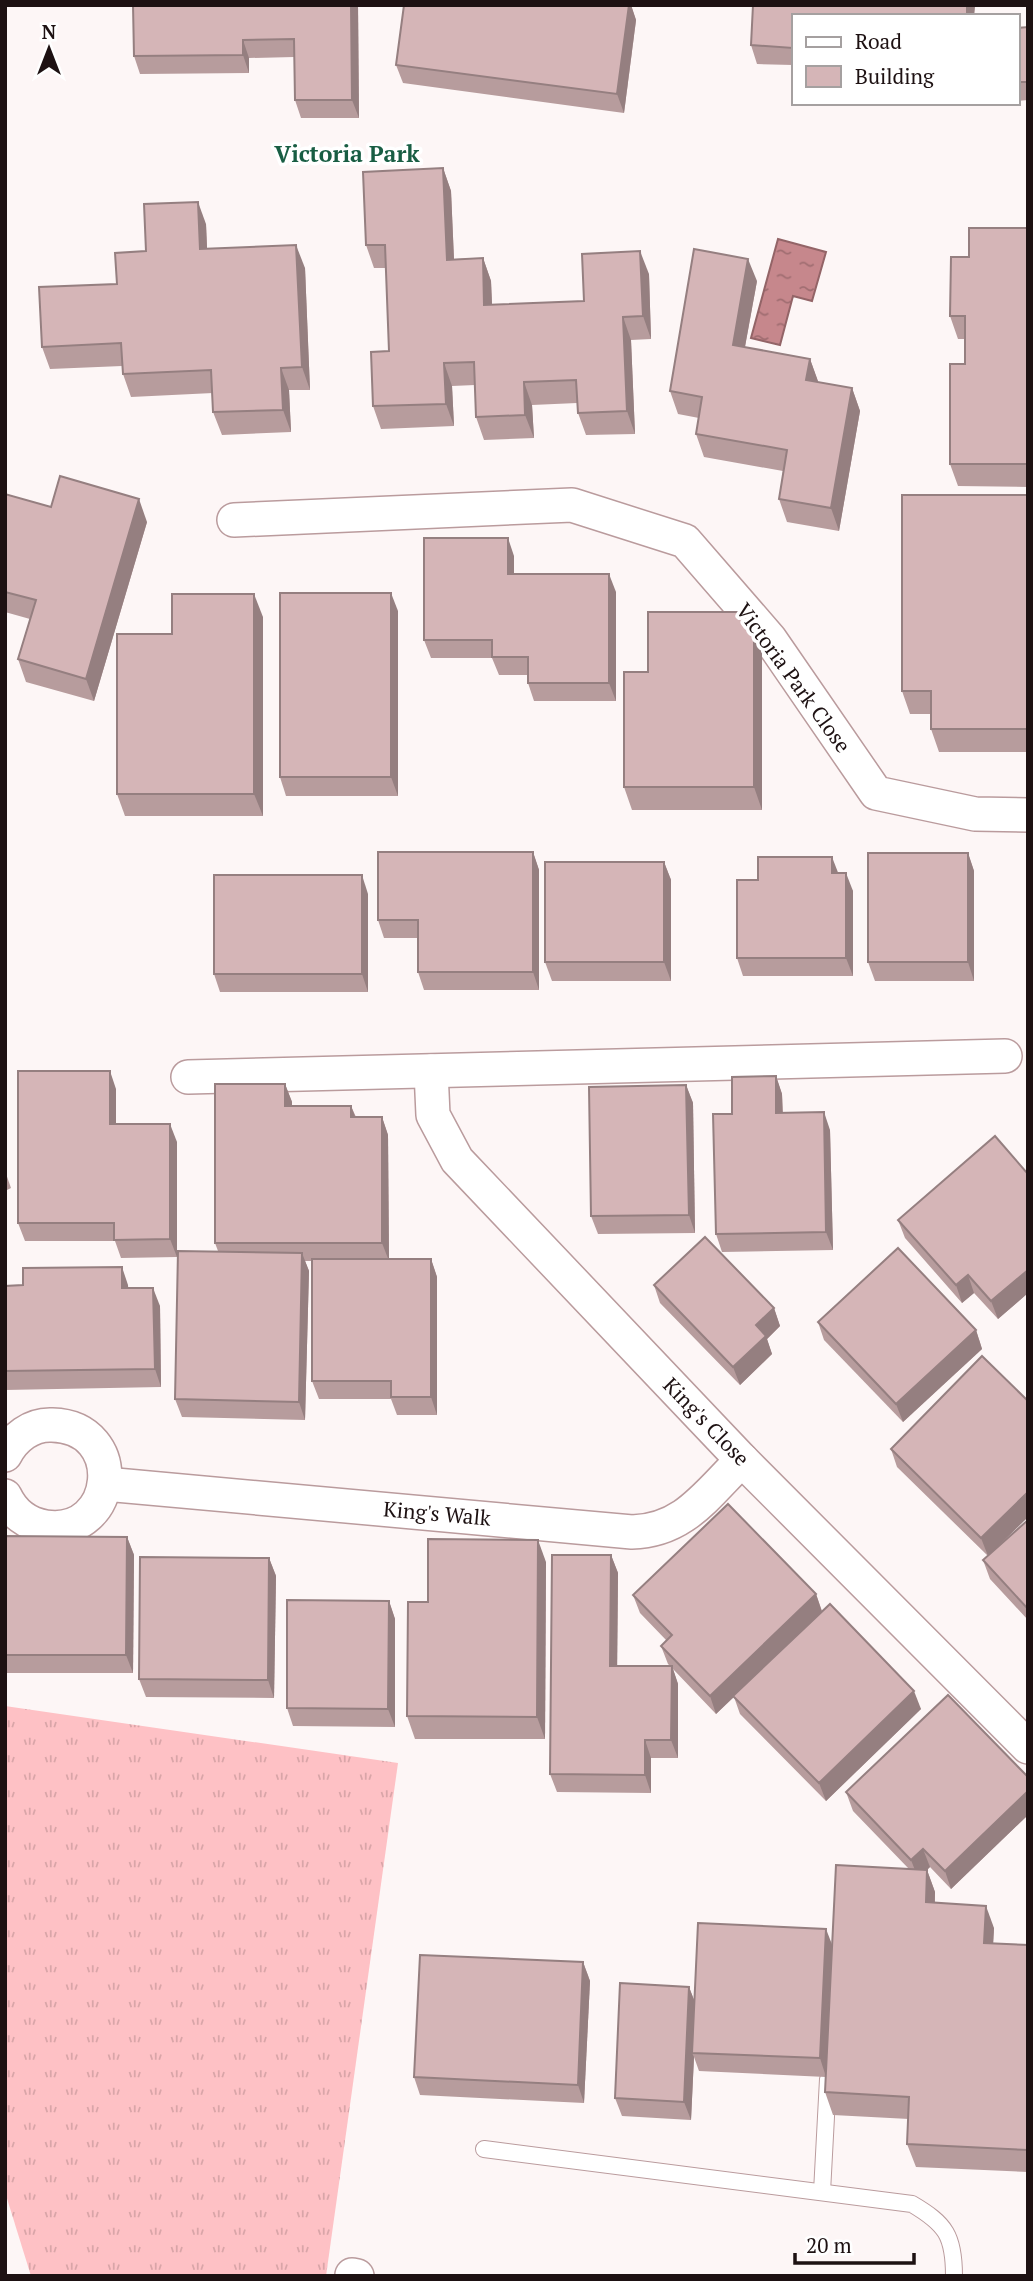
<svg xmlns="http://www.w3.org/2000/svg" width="1033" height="2281" font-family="'PT Serif',serif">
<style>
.grass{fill:url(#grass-tufts)}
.water{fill:url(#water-ripples);stroke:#936467;stroke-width:2}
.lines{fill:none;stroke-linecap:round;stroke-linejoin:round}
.service-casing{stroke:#ba9b9d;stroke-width:18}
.minor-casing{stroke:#ba9b9d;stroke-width:36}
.service{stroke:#fff;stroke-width:16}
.minor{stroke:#fff;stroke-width:33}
.wall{fill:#b79c9d}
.shaded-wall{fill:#957f80}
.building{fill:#d5b5b7;stroke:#957f80;stroke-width:2}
.labels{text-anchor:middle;stroke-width:7;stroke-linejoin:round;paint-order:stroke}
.street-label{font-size:21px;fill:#1d1112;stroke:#fff}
.neighbourhood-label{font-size:23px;font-weight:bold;fill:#185d43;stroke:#fff}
</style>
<defs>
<pattern id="grass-tufts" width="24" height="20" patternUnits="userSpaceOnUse" patternTransform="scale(1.75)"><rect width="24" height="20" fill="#fec1c5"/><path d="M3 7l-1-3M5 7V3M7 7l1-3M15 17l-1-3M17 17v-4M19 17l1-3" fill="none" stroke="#d9a5a8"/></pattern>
<pattern id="water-ripples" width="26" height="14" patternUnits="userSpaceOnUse" patternTransform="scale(1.75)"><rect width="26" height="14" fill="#c6878c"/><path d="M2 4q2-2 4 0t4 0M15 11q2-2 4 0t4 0" fill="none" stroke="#a06d71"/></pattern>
</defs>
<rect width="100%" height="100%" fill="#fdf6f6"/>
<polygon class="grass" points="5,1706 398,1763 326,2276 31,2276 5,2192"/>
<polygon class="water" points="778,239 826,252 812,301 793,296 780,345 751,338"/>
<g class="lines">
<defs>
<g id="service">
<path d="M 484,2149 L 912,2204 C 946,2224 954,2236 954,2276"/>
<polyline points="822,2192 828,2079"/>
</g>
<g id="minor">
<polyline points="234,520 572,505 685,541 770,639 876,793 975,814 1028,815"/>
<polyline points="431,1071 433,1115 457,1160 742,1460 1028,1747"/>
<polyline points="188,1077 1005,1056"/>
<path d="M 5,1455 C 14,1438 31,1424 52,1425 C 129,1427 117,1537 46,1527 C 27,1524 13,1513 5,1496"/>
<path d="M 105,1484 L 632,1532 C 684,1531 707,1494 742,1460"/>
<polyline points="352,2275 357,2276"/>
</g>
</defs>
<use href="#service" class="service-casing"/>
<use href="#minor" class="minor-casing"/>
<use href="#service" class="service"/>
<use href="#minor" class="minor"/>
</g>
<g class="wall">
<polygon points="358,5 359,118 301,118 295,100 294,57 249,58 249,73 140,74 134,56"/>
<polygon points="404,5 631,5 636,20 624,113 403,83 396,65"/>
<polygon points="753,5 975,5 974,16 793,16 793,65 757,64 751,45"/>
<polygon points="1028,27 1028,100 1017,101 1017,28"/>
<polygon points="443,168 451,191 454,259 483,258 491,281 492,305 584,301 649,274 651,339 631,340 635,434 586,435 578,413 577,403 532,405 534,438 484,440 476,417 475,385 452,386 454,426 381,429 373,406 389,351 386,268 374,268 366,245"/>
<polygon points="206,224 207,248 305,268 310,390 289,390 291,432 222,435 213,412 213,393 131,397 123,374 122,366 50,369 42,347 117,284 146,251"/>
<polygon points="1028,228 1028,487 958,486 950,464 965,364 965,339 958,339 950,316 969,257"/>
<polygon points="757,281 745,347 810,359 818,382 852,388 860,411 839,531 787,522 779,499 783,471 704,457 696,434 699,418 678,414 670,391"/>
<polygon points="5,494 51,507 147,522 94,701 26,682 18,659 30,619 5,612"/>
<polygon points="1028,495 1028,752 939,752 931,729 931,714 910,714 902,691"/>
<polygon points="514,556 514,574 616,592 616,701 534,701 528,683 528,675 499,675 492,658 431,658 424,640"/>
<polygon points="398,611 398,796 286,796 280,777"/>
<polygon points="263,617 263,816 125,816 117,794"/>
<polygon points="762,635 762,810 632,810 624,787 648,672"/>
<polygon points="533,852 539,870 539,990 424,990 418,972 418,938 384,938 378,920"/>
<polygon points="968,853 974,871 974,981 875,981 868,962"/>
<polygon points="664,862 671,880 671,981 552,981 545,962"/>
<polygon points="838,873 853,891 853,976 743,976 737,958"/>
<polygon points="368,894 368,992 220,992 214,974"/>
<polygon points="776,1076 782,1094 783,1113 830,1130 833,1250 722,1252 716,1234 732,1114"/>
<polygon points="285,1084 292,1102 292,1106 351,1106 356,1117 382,1117 388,1135 389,1259 431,1259 437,1277 437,1415 397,1415 391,1399 319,1399 312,1381 312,1261 305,1261 309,1271 305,1420 182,1417 175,1399 218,1251 215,1243"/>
<polygon points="686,1085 693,1103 695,1233 598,1234 591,1216"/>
<polygon points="116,1089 116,1124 177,1142 177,1257 121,1258 115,1241 25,1241 18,1223"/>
<polygon points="5,1171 11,1188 5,1191"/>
<polygon points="1028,1174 1028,1293 998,1319 974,1293 962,1303 905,1238 898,1220"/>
<polygon points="128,1285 128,1288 160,1306 161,1387 5,1390 5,1286"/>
<polygon points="654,1285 774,1308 780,1326 767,1339 772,1354 740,1385 660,1303"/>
<polygon points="818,1322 976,1330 982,1349 903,1422 824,1340"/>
<polygon points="1028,1401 1028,1517 990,1554 1028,1520 1028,1620 990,1579 983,1560 988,1556 897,1467 891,1449"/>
<polygon points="5,1536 127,1537 134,1555 133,1673 5,1673"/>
<polygon points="611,1555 618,1573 617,1666 670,1666 668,1664 661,1646 667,1641 640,1613 633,1595 816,1594 822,1611 921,1709 826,1801 740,1714 734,1697 716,1714 673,1669 678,1684 678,1758 651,1758 651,1793 557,1792 550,1774"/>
<polygon points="269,1558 276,1576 274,1698 146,1697 139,1679"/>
<polygon points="546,1562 545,1739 415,1739 407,1716 428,1602"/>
<polygon points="389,1601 395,1619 395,1727 293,1726 287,1708"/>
<polygon points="1028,1777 1028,1815 951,1889 930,1867 927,1870 935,1892 935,1903 994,1928 993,1943 1028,1945 1028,2172 916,2167 907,2144 909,2119 833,2115 825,2092 826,2077 699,2071 694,2057 691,2120 622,2116 615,2098 689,1987 694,2000 832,1946 909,1869 853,1811 846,1792"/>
<polygon points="583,1962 590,1981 584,2103 420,2095 414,2077"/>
</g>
<g class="shaded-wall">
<polygon points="351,5 358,5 359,118 352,100"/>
<polygon points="629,5 631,5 636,20 624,113 617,94"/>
<polygon points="967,5 975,5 974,16 967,16"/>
<polygon points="243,40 249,58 249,73 243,55"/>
<polygon points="443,168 451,191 455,283 447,260"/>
<polygon points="198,202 206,224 208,271 200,249"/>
<polygon points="296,245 305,268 310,390 302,367"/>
<polygon points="640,251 649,274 651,339 643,316"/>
<polygon points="483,258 491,281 493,328 484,305"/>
<polygon points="748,259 757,281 741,368 733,345"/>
<polygon points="623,317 631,340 635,434 627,411"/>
<polygon points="810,359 818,381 814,403 806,380"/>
<polygon points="444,363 452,386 454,426 446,404"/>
<polygon points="281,368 289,390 291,432 283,410"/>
<polygon points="524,382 532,405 534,438 525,415"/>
<polygon points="852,388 860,411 839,531 831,508"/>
<polygon points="139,499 147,522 94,701 86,679"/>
<polygon points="508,538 514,556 514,592 508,574"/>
<polygon points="609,574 616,592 616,701 609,683"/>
<polygon points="391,593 398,611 398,796 391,777"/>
<polygon points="254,594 263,617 263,816 254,794"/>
<polygon points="754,612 762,635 762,810 754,787"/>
<polygon points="533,852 539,870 539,990 533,972"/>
<polygon points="968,853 974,871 974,981 968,962"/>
<polygon points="832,857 839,875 832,873"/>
<polygon points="664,862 671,880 671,981 664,962"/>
<polygon points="846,873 853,891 853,976 846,958"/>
<polygon points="362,875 368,894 368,992 362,974"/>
<polygon points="110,1071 116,1089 116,1142 110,1124"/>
<polygon points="776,1076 782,1094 783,1131 776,1113"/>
<polygon points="285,1084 292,1102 292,1124 285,1106"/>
<polygon points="686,1085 693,1103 695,1233 689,1215"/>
<polygon points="351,1106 358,1124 351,1117"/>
<polygon points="824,1112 830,1130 833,1250 826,1232"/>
<polygon points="382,1117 388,1135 389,1261 382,1243"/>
<polygon points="170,1124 177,1142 177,1257 170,1239"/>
<polygon points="302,1253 309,1271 305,1420 299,1402"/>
<polygon points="431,1259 437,1277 437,1415 431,1397"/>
<polygon points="122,1267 128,1285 129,1306 122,1288"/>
<polygon points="1028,1270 1028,1293 998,1319 991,1301"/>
<polygon points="968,1275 974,1293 962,1303 956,1285"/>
<polygon points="153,1288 160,1306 161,1387 155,1369"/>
<polygon points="774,1308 780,1326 767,1339 772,1354 740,1385 733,1367 756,1325"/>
<polygon points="976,1330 982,1349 903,1422 896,1404"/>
<polygon points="1028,1492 1028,1517 988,1556 981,1538"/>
<polygon points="127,1537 134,1555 133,1673 126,1655"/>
<polygon points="538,1540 546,1562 545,1739 537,1717"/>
<polygon points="611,1555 618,1573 617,1684 610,1666"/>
<polygon points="269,1558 276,1576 274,1698 268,1680"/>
<polygon points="816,1594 822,1612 716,1714 710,1696"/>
<polygon points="389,1601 395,1619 395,1727 388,1709"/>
<polygon points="672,1666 678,1684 678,1758 671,1740"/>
<polygon points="914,1691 921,1709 826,1801 819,1783"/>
<polygon points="645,1740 651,1758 651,1793 645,1775"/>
<polygon points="1028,1791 1028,1815 951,1889 945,1871"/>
<polygon points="923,1849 930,1867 918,1878 911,1860"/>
<polygon points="927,1870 935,1892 934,1925 926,1902"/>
<polygon points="986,1906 994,1928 992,1966 984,1943"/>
<polygon points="826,1929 833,1947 826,2077 820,2058"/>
<polygon points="583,1962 590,1981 584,2103 578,2085"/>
<polygon points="689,1987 696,2005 692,2053 694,2057 691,2120 684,2102"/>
</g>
<g class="building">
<polygon points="133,5 351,5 352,100 295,100 294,39 243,40 243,55 134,56"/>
<polygon points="404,5 629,5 617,94 396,65"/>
<polygon points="753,5 967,5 967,16 793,16 793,48 751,45"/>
<polygon points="1028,27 1028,82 1017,82 1017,28"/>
<polygon points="443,168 447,260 483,258 484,305 584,301 582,254 640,251 643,316 623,317 627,411 578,413 576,380 524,382 525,415 476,417 474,362 444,363 446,404 373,406 371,352 389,351 385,245 366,245 363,172"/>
<polygon points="198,202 200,249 296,245 302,367 281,368 283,410 213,412 211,370 123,374 121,343 42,347 39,287 117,284 115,253 146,251 144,204"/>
<polygon points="969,228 1028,228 1028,464 950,464 950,364 965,364 965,316 950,316 951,257 969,257"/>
<polygon points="694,249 748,259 733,345 810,359 806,380 852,388 831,508 779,499 787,450 696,434 702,397 670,391"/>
<polygon points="60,476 139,499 86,679 18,659 36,600 5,592 5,494 51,507"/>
<polygon points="902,495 1028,495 1028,729 931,729 931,691 902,691"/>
<polygon points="424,538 508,538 508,574 609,574 609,683 528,683 528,657 492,657 492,640 424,640"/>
<rect x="280" y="593" width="111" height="184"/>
<polygon points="172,594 254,594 254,794 117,794 117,634 172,634"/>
<polygon points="648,612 754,612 754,787 624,787 624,672 648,672"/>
<polygon points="378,852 533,852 533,972 418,972 418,920 378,920"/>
<rect x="868" y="853" width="100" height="109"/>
<polygon points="758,857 832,857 832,873 846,873 846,958 737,958 737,880 758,880"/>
<rect x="545" y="862" width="119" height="100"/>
<rect x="214" y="875" width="148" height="99"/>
<polygon points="18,1071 110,1071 110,1124 170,1124 170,1239 114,1240 114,1223 18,1223"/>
<polygon points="776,1076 776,1113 824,1112 826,1232 716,1234 713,1114 732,1114 732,1077"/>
<polygon points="215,1084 285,1084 285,1106 351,1106 351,1117 382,1117 382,1243 215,1243"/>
<polygon points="686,1085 689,1215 591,1216 589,1087"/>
<polygon points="995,1136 1028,1174 1028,1270 991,1301 968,1275 956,1285 898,1220"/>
<polygon points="705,1237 774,1308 756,1325 766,1336 733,1367 654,1285"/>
<polygon points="898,1248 976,1330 896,1404 818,1322"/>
<polygon points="178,1251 302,1253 299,1402 175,1399"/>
<polygon points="312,1259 431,1259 431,1397 391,1397 391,1381 312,1381"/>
<polygon points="122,1267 122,1288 153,1288 155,1369 5,1371 5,1286 23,1285 23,1268"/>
<polygon points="982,1356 1028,1401 1028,1492 981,1538 891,1449"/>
<polygon points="728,1504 816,1594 710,1696 661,1646 672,1635 633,1595"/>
<polygon points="1028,1520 1028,1609 983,1560"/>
<polygon points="5,1536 127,1537 126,1655 5,1655"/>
<polygon points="428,1539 538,1540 537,1717 407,1716 408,1602 428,1602"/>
<polygon points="552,1555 611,1555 610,1666 672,1666 671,1740 645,1740 645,1775 550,1774"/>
<polygon points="140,1557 269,1558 268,1680 139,1679"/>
<polygon points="287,1600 389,1601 388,1709 287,1708"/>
<polygon points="830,1604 914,1691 819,1783 733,1696"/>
<polygon points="948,1695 1028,1777 1028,1791 945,1871 923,1849 911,1860 846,1792"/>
<polygon points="836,1865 927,1870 926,1902 986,1906 984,1943 1028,1945 1028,2150 907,2144 909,2097 825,2092"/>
<polygon points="698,1923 826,1929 820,2058 692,2053"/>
<polygon points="420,1955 583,1962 578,2085 414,2077"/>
<polygon points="620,1983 689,1987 684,2102 615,2098"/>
</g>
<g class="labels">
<g class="street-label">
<text transform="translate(793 678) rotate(54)" y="7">Victoria Park Close</text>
<text transform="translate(706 1422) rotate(46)" y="7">King's Close</text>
<text transform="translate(437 1514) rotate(5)" y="7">King's Walk</text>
</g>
<g class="neighbourhood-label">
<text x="347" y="162">Victoria Park</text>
</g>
</g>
<rect width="1033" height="2281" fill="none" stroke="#1d1112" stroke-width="14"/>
<rect x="792" y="14" width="228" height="91" fill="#ffffff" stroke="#a5a0a0" stroke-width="2"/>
<rect x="806" y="37" width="35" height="10" fill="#ffffff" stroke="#a5a0a0" stroke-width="2"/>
<text x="855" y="49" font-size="21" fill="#1d1112">Road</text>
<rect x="806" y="66" width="35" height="21" fill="#d5b5b7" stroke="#a5a0a0" stroke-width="2"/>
<text x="855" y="84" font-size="21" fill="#1d1112">Building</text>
<g transform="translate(49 49)" stroke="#ffffff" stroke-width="5" paint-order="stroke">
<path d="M0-5L12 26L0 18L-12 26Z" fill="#1d1112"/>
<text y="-10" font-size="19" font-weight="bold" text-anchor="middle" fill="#1d1112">N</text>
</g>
<path d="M795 2253v10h119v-10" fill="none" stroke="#1d1112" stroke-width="3.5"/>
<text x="806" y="2253" font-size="21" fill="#1d1112" stroke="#ffffff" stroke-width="5" paint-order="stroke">20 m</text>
</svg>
